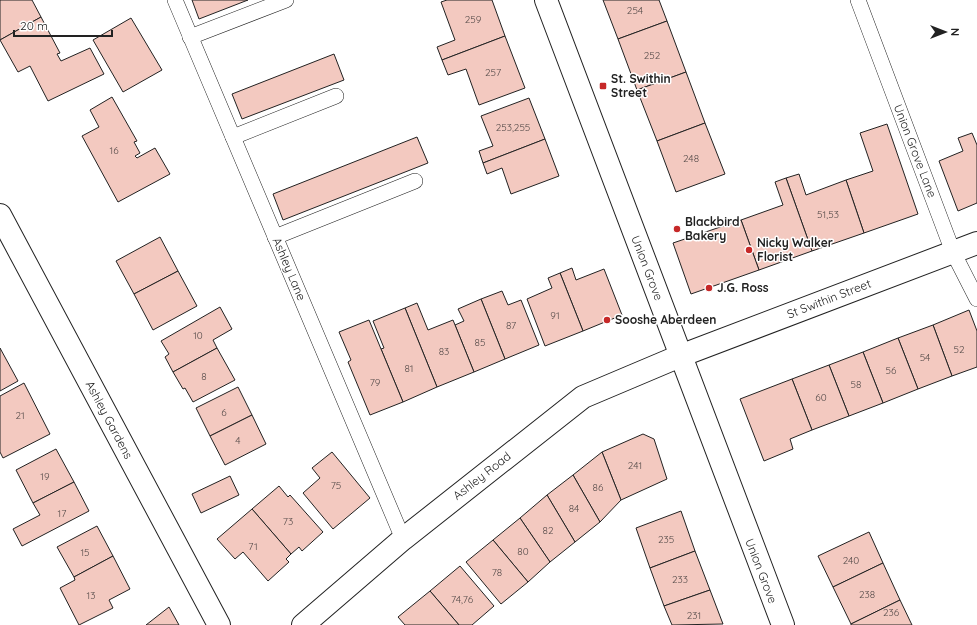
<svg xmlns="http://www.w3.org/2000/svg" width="977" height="625" font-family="Quicksand,sans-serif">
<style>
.building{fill:#f3c9c0;stroke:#222}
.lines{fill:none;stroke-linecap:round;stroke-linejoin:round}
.service-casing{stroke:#222;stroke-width:16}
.minor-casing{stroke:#222;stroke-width:24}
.tertiary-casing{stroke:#222;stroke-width:24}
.service{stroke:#fff;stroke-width:15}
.minor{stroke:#fff;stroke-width:22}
.tertiary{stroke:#fff;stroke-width:22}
.poi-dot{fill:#c62828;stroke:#fff;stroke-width:1.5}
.labels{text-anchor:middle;stroke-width:3;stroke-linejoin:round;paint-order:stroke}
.number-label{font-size:10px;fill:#564c4a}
.poi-label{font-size:12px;font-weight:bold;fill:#222;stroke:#fff;text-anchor:start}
.street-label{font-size:12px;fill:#222;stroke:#fff}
</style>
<rect width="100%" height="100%" fill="#fff"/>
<g class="building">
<polygon points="0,0 32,0 41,17 0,40"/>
<polygon points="192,0 248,0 199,19"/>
<polygon points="447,0 492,0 505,36 442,60 437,47 455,40 441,2"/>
<polygon points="603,0 659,0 667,21 618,39"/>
<polygon points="41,17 60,53 57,54 61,61 90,48 104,74 48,101 30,66 18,72 0,40"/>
<polygon points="131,18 162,70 123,92 93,40"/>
<polygon points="667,21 686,72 637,90 618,39"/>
<polygon points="505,36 525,88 479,105 466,69 448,75 442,60"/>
<polygon points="334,54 344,80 242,119 232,94"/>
<polygon points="686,72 705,123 657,141 637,90"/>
<polygon points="112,97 137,141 134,142 140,153 135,156 137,158 155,148 170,174 118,202 82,136 99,127 90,110"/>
<polygon points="529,98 545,139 483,163 479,151 493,146 481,116"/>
<polygon points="705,123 725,174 676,192 657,141"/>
<polygon points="887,124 918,214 864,233 846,180 873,171 860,133"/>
<polygon points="972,133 977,145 977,203 958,211 939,161 963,151 958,138"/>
<polygon points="417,137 428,163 283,220 273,194"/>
<polygon points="545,139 559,176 511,194 502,168 487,174 483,163"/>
<polygon points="799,174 806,195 846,180 864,233 812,251 786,178"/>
<polygon points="786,178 812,251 759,270 741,220 783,205 775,182"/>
<polygon points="741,220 759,270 691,294 673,243"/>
<polygon points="160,237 178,271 134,294 116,261"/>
<polygon points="572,268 576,280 604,269 622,315 583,331 560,273"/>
<polygon points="178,271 197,306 153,330 134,294"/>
<polygon points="560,273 583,331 545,346 527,299 552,288 548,278"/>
<polygon points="502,291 508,305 521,300 539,345 505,359 481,299"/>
<polygon points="481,299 505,359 474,372 455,325 464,321 458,309"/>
<polygon points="417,303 428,330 453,320 474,372 437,387 405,308"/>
<polygon points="220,307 232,329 213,340 217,348 173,372 165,357 169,354 161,341"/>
<polygon points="405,308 437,387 403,402 381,349 384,348 373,321"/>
<polygon points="969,310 977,331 977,367 952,376 933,325"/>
<polygon points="369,320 403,402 370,415 348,362 351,360 339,332"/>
<polygon points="933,325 952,376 918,389 898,338"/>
<polygon points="898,338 918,389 883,403 863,352"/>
<polygon points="0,348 18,381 0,391"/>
<polygon points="217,348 235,380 193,402 185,388 183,389 173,372"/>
<polygon points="863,352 883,403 849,416 829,365"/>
<polygon points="829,365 849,416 812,430 792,379"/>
<polygon points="792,379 812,430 790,439 793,449 764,461 740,399"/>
<polygon points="24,383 50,434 3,458 0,452 0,396"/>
<polygon points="238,387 252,415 210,436 196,408"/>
<polygon points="252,415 266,444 225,465 210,436"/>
<polygon points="643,434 654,439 667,479 621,500 602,452"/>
<polygon points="56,449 74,482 33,503 16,470"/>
<polygon points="332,452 370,498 333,529 303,493 320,478 312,468"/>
<polygon points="602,452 621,500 600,522 573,475"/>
<polygon points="573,475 600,522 575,542 547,495"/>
<polygon points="230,476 239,495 201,513 192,494"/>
<polygon points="74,482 89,511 22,546 13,529 40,515 33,503"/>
<polygon points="279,486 288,497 290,495 323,532 302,551 299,547 291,554 252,509"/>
<polygon points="547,495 575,542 550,562 520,518"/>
<polygon points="252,509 291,554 286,559 289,562 268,581 243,552 235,559 217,539"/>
<polygon points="681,511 695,551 650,568 636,528"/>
<polygon points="520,518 550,562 528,582 493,540"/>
<polygon points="97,526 113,556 74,577 57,547"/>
<polygon points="869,532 883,563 833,587 818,556"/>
<polygon points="493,540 528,582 501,604 466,562"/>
<polygon points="695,551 710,590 664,606 650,568"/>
<polygon points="113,556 130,589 109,600 113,608 79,625 60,588 75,580 74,577"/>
<polygon points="883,563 900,600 851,624 833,587"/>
<polygon points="460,566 494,606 472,625 459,625 430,591"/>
<polygon points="710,590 723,624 672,625 664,606"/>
<polygon points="430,591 459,625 405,625 398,617"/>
<polygon points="900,600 912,625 851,625 851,624"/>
<polygon points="169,607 179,625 146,625"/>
</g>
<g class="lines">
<defs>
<g id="service">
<polyline points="175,0 403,539"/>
<polyline points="858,0 953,252 977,299"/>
<polyline points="190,37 286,0"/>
<polyline points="233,137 336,96"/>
<polyline points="275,237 415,181"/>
</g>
<polyline id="minor" points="0,215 219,625"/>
<g id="tertiary">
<polyline points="546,0 783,625"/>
<polyline points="303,625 403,539 583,397 680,356 977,243"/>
</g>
</defs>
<use href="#service" class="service-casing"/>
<use href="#minor" class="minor-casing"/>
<use href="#tertiary" class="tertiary-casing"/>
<use href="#service" class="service"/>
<use href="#minor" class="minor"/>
<use href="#tertiary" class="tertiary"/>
</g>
<g class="poi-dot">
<rect x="599" y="82" width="8" height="8" rx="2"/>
<circle cx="677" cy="229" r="4"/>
<circle cx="749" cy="250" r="4"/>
<circle cx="709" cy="288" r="4"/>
<circle cx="607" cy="320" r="4"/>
</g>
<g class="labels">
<g class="number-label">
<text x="635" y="14">254</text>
<text x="473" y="23">259</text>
<text x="652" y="59">252</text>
<text x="493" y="76">257</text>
<text x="513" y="131">253,255</text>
<text x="114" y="154">16</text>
<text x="691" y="162">248</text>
<text x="828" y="218">51,53</text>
<text x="555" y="319">91</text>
<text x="511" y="329">87</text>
<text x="198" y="339">10</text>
<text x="480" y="346">85</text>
<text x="959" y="353">52</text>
<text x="444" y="355">83</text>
<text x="925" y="361">54</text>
<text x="409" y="372">81</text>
<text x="891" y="374">56</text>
<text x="204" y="380">8</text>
<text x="375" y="386">79</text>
<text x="856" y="388">58</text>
<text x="821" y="401">60</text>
<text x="224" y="416">6</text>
<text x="20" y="419">21</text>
<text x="238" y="444">4</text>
<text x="635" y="469">241</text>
<text x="45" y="480">19</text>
<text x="336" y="489">75</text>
<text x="598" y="491">86</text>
<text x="574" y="512">84</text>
<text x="62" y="517">17</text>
<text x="288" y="525">73</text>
<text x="548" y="534">82</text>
<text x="666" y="543">235</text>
<text x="253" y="550">71</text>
<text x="523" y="555">80</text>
<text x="85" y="556">15</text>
<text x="851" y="564">240</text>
<text x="497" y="576">78</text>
<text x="680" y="583">233</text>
<text x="867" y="598">238</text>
<text x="91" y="599">13</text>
<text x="462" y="603">74,76</text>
<text x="891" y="616">236</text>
<text x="694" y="619">231</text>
</g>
<g class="poi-label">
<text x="611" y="83">St. Swithin<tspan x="611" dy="14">Street</tspan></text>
<text x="685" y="226">Blackbird<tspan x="685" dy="14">Bakery</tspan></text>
<text x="757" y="247">Nicky Walker<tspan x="757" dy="14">Florist</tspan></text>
<text x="717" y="292">J.G. Ross</text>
<text x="615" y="324">Sooshe Aberdeen</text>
</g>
<g class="street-label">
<text transform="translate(915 151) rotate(69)" y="4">Union Grove Lane</text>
<text transform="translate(647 268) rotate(69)" y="4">Union Grove</text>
<text transform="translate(289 269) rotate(67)" y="4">Ashley Lane</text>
<text transform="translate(829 299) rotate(-21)" y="4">St Swithin Street</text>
<text transform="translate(109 420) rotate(62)" y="4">Ashley Gardens</text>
<text transform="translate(482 476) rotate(-38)" y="4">Ashley Road</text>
<text transform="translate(761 571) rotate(69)" y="4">Union Grove</text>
</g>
</g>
<g transform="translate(945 32) rotate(90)" stroke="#ffffff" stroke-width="3" paint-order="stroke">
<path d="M0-3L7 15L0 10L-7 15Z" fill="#222222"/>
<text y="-6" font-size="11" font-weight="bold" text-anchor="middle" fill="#222222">N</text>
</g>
<path d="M14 30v6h98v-6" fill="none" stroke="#222222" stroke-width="2"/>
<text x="20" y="30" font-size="12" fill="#222222" stroke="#ffffff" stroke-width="3" paint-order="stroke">20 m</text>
</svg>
